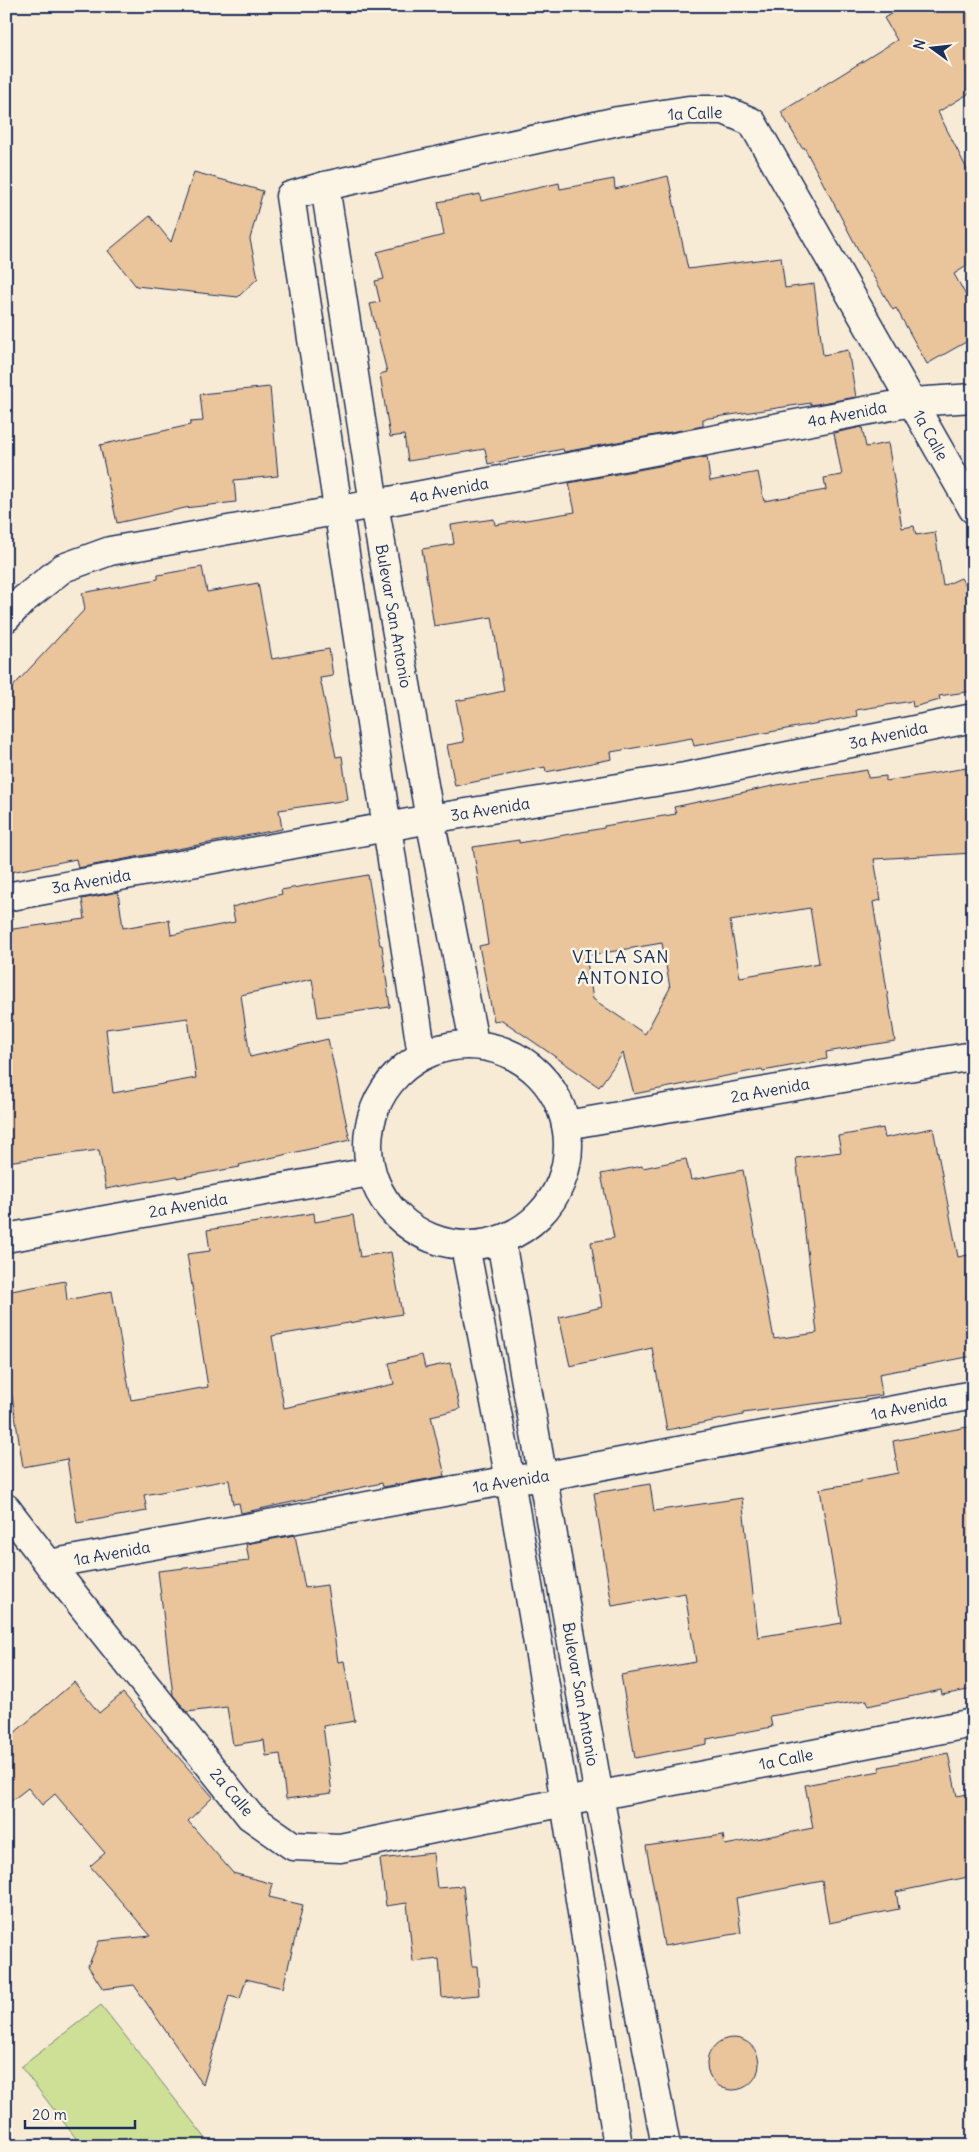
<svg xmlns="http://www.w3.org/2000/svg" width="979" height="2152" font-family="Delius,sans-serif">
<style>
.green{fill:#cde095;stroke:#74887a}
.building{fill:#eac49a;stroke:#1b2f5e;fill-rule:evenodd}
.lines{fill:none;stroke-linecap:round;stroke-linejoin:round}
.minor-casing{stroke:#1b2f5e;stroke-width:31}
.minor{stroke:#fcf5e5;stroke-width:28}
.labels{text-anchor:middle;stroke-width:5;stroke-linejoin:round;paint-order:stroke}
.street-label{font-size:16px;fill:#1b2f5e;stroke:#fcf5e5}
.neighbourhood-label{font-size:18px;letter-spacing:1px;fill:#1b2f5e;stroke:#fcf5e5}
</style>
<rect width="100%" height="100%" fill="#f8ebd6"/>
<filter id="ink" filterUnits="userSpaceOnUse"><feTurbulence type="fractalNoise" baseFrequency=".02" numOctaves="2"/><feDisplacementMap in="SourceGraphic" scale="10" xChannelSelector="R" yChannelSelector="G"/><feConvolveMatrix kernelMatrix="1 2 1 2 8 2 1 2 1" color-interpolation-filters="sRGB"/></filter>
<g filter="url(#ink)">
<polygon class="green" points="101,2005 211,2145 210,2146 82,2146 21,2067"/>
<g class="building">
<polygon points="904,6 973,6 973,91 938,112 973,181 973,262 954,274 973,308 973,338 927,364 896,308 893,310 862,257 804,147 802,148 781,112 897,40 884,18"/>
<polygon points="194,172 263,191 250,239 258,278 238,297 136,286 108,251 150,216 171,242"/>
<polygon points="668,176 688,269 781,257 785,288 814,284 823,355 848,350 856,397 811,405 811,403 703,419 703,426 564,452 563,449 488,464 485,449 408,461 404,435 390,437 380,374 387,372 370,304 380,302 375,281 384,279 377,252 444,235 438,202 480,194 481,201 559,183 560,189 614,179 615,189"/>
<polygon points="270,387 278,476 234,480 236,502 185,508 117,523 100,445 190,425 190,422 203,421 200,394"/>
<polygon points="862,427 866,447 888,443 902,528 914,526 916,535 935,532 943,586 961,578 973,597 973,691 939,696 940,700 913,707 912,701 856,710 857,716 694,746 692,738 611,752 612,759 546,772 545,767 455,786 447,745 464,742 456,701 504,691 492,617 434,626 422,549 454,544 451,525 494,519 495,525 575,512 569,483 707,457 710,481 758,472 764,501 826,490 824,478 842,475 834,433"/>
<polygon points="202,567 207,592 258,583 272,659 329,649 333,676 320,678 336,757 342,756 348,800 279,810 282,829 78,868 76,859 6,873 6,694 85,609 82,593 158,579 158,575"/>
<path d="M 973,767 L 973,853 L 874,859 L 881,900 L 873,902 L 895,1041 L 826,1052 L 827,1059 L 763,1071 L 762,1069 L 634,1094 L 623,1053 L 599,1087 L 502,1020 L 494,1021 L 479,946 L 488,944 L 473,847 L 519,840 L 519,843 L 604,828 L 604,826 L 676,814 L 674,807 L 787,783 L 867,770 L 868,778 L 886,776 L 886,781 ZM 810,908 L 819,963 L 740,977 L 730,921 ZM 662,943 L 670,988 L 645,1034 L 593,999 L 586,956 Z"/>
<path d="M 368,875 L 380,945 L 382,945 L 390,1007 L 318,1017 L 312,979 L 241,995 L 250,1057 L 328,1039 L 350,1140 L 239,1165 L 240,1167 L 177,1178 L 177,1176 L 106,1189 L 99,1150 L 6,1162 L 6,930 L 85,919 L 82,899 L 118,892 L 123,928 L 169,920 L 171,935 L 235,922 L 232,907 L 282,894 L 281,890 ZM 188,1018 L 196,1078 L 113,1093 L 106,1029 Z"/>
<polygon points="883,1128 885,1138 933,1128 958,1257 973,1254 973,1356 879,1374 882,1395 743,1413 743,1415 667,1430 652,1348 570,1366 559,1317 602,1307 591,1242 614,1238 601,1174 642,1166 643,1168 686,1159 691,1180 743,1170 774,1339 817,1333 796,1158 841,1152 838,1136"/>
<polygon points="314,1213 315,1222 353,1215 360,1257 391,1252 402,1314 272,1336 284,1408 394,1384 389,1363 422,1355 425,1368 450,1363 460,1409 431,1416 445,1476 383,1487 382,1483 241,1513 239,1503 233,1504 229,1480 144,1495 147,1511 77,1523 67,1459 23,1467 6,1358 6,1292 65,1281 67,1300 112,1291 131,1400 208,1387 187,1254 210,1251 207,1230"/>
<polygon points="973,1426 973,1689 942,1695 941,1690 868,1706 867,1700 770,1716 772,1727 707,1739 707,1744 635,1758 621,1675 696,1662 685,1593 612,1606 594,1493 650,1484 654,1511 742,1498 758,1637 842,1623 820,1489 861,1482 861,1480 898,1473 893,1441"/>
<polygon points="295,1535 305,1588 327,1585 338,1662 344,1661 355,1721 323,1726 332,1793 286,1799 280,1754 266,1756 264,1740 233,1745 227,1707 187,1712 173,1695 158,1571 249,1561 246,1544"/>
<polygon points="74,1682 99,1713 123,1693 213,1797 188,1821 233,1873 273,1884 269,1897 303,1905 283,1988 246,1979 240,1999 229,1996 203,2085 134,1985 103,1989 88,1966 99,1941 151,1936 90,1866 105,1853 55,1794 42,1805 28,1788 6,1805 6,1740"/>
<polygon points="948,1753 957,1796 973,1793 973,1876 896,1892 899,1909 829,1923 822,1881 736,1898 741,1933 664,1946 646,1846 723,1835 725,1845 813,1828 805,1785 880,1771 879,1767"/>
<polygon points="433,1853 437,1888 463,1886 472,1966 477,1966 479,1995 442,1998 439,1959 413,1962 407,1903 386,1906 380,1859"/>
<circle cx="733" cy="2064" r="26"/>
</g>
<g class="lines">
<defs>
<g id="minor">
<polyline points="325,186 374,504 430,819 472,1032 470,1044"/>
<polyline points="6,618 23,600 63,568 110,551 374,504 912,402 973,398"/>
<polyline points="6,897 430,819 685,777 973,718"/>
<circle cx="468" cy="1145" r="100"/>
<polyline points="422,1055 290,196 325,186 618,121 689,110 724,110 752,122 973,509"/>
<polyline points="566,1125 973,1056"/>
<polyline points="6,1238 370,1172"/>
<polyline points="501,1241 599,1796 666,2146"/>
<polyline points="465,1246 510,1480 565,1802 618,2146"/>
<polyline points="6,1508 49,1564 250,1816 293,1846 340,1848 565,1802 973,1723"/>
<polyline points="49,1564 510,1480 542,1477 973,1395"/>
</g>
</defs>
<use href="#minor" class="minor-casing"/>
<use href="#minor" class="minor"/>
</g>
</g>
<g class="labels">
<g class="street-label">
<text transform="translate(695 113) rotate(-2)" y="6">1a Calle</text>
<text transform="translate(847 414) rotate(-11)" y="6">4a Avenida</text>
<text transform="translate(931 435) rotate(61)" y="6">1a Calle</text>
<text transform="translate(449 490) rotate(-11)" y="6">4a Avenida</text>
<text transform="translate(394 616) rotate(80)" y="6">Bulevar San Antonio</text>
<text transform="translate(888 735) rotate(-12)" y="6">3a Avenida</text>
<text transform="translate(490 809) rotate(-9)" y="6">3a Avenida</text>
<text transform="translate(91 881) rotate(-10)" y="6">3a Avenida</text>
<text transform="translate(770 1090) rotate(-10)" y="6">2a Avenida</text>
<text transform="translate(188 1205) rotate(-10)" y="6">2a Avenida</text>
<text transform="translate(909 1407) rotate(-11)" y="6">1a Avenida</text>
<text transform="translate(511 1481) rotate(-9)" y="6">1a Avenida</text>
<text transform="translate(112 1553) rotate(-10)" y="6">1a Avenida</text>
<text transform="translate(581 1694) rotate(80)" y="6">Bulevar San Antonio</text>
<text transform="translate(786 1759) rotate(-11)" y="6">1a Calle</text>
<text transform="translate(232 1792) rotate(50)" y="6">2a Calle</text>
</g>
<g class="neighbourhood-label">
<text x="621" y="963">VILLA SAN<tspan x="621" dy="21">ANTONIO</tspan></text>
</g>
</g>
<rect width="979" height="2152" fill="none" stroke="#fcf5e5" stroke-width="25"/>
<rect x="12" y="12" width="954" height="2127" fill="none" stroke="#1b2f5e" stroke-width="2" filter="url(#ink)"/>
<g transform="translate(932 48) rotate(285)" stroke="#fcf5e5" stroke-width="4" paint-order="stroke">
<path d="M0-4L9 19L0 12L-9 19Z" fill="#1b2f5e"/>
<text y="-8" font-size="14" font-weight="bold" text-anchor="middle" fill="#1b2f5e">N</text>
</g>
<path d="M25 2120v8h110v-8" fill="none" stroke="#1b2f5e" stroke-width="2.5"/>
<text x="32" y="2120" font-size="15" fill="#1b2f5e" stroke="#fcf5e5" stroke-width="4" paint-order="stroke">20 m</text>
</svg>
